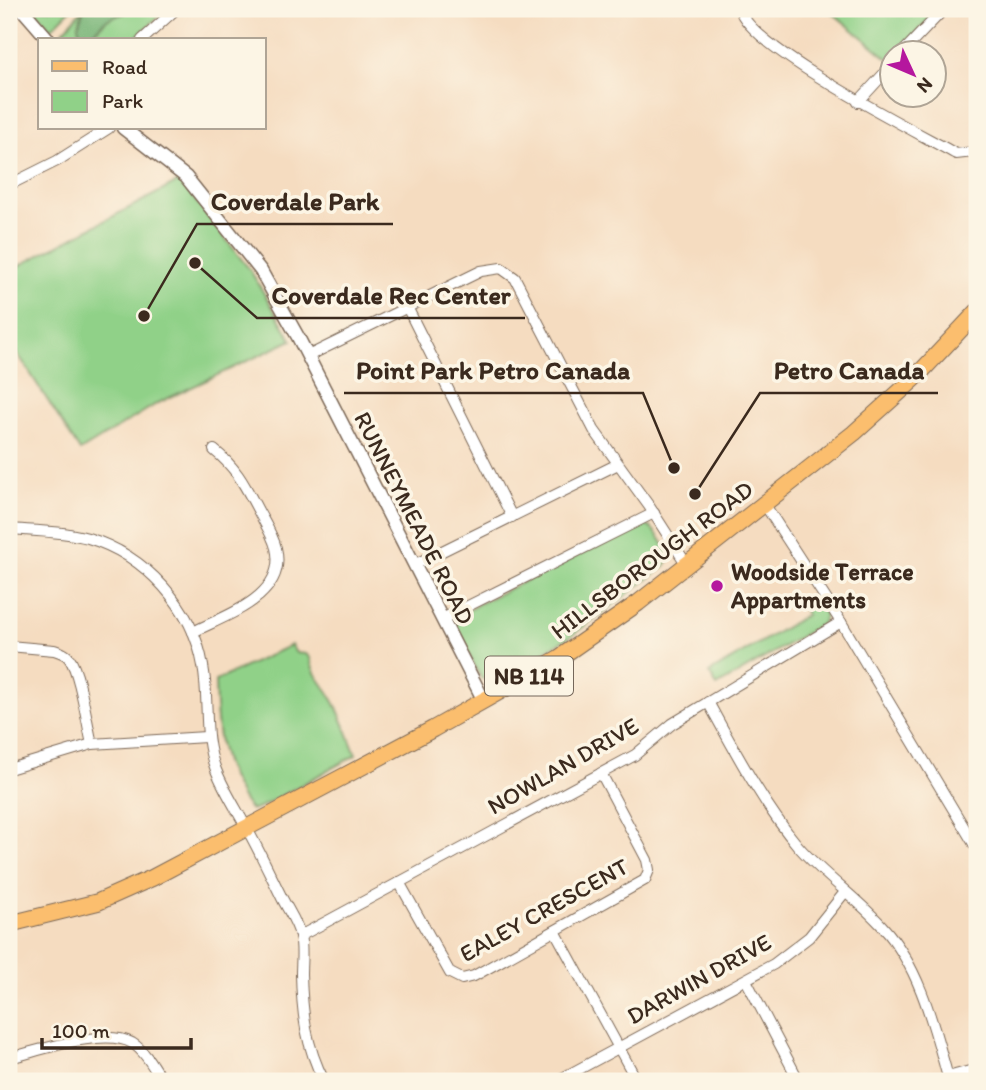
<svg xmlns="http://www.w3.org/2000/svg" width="986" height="1090" font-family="Itim,sans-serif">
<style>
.green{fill:#90d188;stroke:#667e53;stroke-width:2}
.forest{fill:#74b374;stroke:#586e49;stroke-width:2}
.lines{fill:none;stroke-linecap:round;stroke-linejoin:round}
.minor-casing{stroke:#7c6857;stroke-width:12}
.tertiary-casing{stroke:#7c6857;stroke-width:15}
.primary-casing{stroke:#7c6857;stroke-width:18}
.minor{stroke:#fff;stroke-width:10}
.tertiary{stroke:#fff;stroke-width:12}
.primary{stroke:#fbbe6e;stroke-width:16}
.poi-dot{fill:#b5179e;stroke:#fcf5e5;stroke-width:2.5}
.labels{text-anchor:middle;stroke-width:7;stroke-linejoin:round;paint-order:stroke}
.shield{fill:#fcf5e5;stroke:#75675a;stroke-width:2}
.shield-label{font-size:23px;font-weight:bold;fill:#3b2a1e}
.street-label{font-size:24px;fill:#3b2a1e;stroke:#fcf5e5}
.poi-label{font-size:24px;font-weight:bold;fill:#3b2a1e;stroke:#fcf5e5;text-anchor:start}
.leader{fill:none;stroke:#3b2a1e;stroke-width:2.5}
.callout-dot{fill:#3b2a1e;stroke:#fcf5e5;stroke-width:2.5}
.callout-label{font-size:26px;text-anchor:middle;font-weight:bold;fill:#3b2a1e;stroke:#fcf5e5;stroke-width:7;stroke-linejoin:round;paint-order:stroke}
</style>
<rect width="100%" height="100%" fill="#fcf5e5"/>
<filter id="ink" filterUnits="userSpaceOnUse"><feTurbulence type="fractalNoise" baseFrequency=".0143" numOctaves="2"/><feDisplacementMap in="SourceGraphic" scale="14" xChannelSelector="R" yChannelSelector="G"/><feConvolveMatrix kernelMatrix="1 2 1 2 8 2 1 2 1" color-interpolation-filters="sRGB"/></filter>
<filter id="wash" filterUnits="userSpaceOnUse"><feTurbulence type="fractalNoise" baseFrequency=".00686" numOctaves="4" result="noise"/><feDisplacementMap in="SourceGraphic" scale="28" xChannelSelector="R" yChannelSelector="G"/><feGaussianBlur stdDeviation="1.57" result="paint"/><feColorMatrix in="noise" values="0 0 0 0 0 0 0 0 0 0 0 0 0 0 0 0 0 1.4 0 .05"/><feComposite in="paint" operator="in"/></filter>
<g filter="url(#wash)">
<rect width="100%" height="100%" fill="#f5dcc0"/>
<g class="green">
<polygon points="34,9 71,9 51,29"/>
<polygon points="83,9 78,26 93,33 108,19 125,13 130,9 167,9 133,40 61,40 58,37"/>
<polygon points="830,9 938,9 899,52 892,52 891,61 829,10"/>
<polygon points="180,181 250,270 292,340 158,403 80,451 9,340 9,271"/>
<path d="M 642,524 C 655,526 669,549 668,561 L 664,567 L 574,634 L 495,681 L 489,682 L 481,678 L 456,630 C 455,617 468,612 478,604 Z"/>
<polygon points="815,598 825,615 823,623 717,686 709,673 806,615 803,607"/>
<path d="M 291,645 L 296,653 L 306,654 L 310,658 C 312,675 326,686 334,702 C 343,719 349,738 356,755 L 255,810 L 251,810 C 244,804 240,795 236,787 C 217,753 216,719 215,681 Z"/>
</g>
<path class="forest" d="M 84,9 L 130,9 C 122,16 113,15 104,22 C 97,27 95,33 86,36 L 80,33 L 78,26 Z"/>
</g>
<g filter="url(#ink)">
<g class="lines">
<defs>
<g id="minor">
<path d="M 740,9 C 749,48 917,132 956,154 L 973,152 L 977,147"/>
<polyline points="142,40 176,9"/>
<polyline points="903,52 944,9"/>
<polyline points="858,102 892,65"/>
<polyline points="9,185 57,161 109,128"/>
<polyline points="407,307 512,517"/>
<polyline points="308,356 481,271 501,268 515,278 594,430 649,506 687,565"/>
<polyline points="765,505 841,622 977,849"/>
<path d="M 9,529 C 35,531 63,531 88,538 C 145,555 193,607 203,666 C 210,703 202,734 216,770 C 224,790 236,808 246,827 C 259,850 270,874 282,898 C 288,910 298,924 300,936 C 303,948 301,962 301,974 C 302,1013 306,1046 324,1081"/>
<polyline points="414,565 618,464"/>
<polyline points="442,619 654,513"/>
<path d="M 193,632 C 226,615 288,596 276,548 C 273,536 266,525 260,514 C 246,488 238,469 214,450"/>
<path d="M 9,646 L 54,650 C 60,652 65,653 69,658 C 80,672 87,724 92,744"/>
<path d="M 708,702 C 735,751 762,803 798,846 C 824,876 857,898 883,927 C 921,969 934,1028 949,1081"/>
<polyline points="9,769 92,744 206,737"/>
<polyline points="399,882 450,973 462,979 474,976 645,880 649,870 647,860 601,773"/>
<polyline points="555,931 637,1081"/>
<polyline points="300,936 635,755 672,724 841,622"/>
<polyline points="746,980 799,1081"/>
<path d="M 9,1058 C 39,1051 104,1027 132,1043 C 145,1051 154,1068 162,1081"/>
<polyline points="948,1077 977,1069"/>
<polyline points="557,1081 774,964 809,937 845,892"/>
</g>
<g id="tertiary">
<polyline points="22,9 49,40"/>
<polyline points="123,128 186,177 261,271 298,337 484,701"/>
</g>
<polyline id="primary" points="9,924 98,902 152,878 433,729 559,658 638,603 854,433 914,379 977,312"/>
</defs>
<use href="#minor" class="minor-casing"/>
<use href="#tertiary" class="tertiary-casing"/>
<use href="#primary" class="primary-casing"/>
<use href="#minor" class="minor"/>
<use href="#tertiary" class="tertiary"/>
<use href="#primary" class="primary"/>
</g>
</g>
<circle class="poi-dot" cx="717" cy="586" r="7"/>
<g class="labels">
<rect class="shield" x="485" y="656.5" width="88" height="39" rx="5"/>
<g class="shield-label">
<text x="529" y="684">NB 114</text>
</g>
<g class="street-label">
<text transform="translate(414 518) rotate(63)" y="8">RUNNEYMEADE ROAD</text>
<text transform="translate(652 560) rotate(-37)" y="8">HILLSBOROUGH ROAD</text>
<text transform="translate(563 766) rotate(-30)" y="8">NOWLAN DRIVE</text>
<text transform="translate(544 910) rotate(-29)" y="8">EALEY CRESCENT</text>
<text transform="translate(699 979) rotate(-29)" y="8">DARWIN DRIVE</text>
</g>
<g class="poi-label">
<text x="731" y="580">Woodside Terrace<tspan x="731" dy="28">Appartments</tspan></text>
</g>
</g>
<path class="leader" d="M144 316L197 224H393M195 263L257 318H525M674 468L643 393H344M695 494L760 393H938"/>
<g class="callout-dot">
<circle cx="144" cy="316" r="7"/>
<circle cx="195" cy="263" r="7"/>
<circle cx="674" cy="468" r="7"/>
<circle cx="695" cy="494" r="7"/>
</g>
<g class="callout-label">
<text x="295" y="210">Coverdale Park</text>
<text x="391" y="304">Coverdale Rec Center</text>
<text x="493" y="379">Point Park Petro Canada</text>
<text x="849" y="379">Petro Canada</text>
</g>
<rect width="986" height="1090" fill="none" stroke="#fcf5e5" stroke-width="35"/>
<rect x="38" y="38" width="228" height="91" fill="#fcf5e5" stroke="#afa495" stroke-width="2"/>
<rect x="52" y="61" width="35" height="10" fill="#fbbe6e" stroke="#afa495" stroke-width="2"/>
<text x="102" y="74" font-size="21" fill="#3b2a1e">Road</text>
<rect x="52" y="91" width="35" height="21" fill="#90d188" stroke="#afa495" stroke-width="2"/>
<text x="102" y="108" font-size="21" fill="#3b2a1e">Park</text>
<g transform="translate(913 74) rotate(134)"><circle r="33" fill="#fcf5e5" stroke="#afa495" stroke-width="2"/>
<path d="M0-5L12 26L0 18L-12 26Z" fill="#b5179e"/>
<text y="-10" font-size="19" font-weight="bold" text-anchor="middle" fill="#3b2a1e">N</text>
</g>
<path d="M42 1038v10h149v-10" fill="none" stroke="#3b2a1e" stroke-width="3.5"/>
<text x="52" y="1038" font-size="21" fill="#3b2a1e" stroke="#fcf5e5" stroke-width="5" paint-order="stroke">100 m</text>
</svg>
